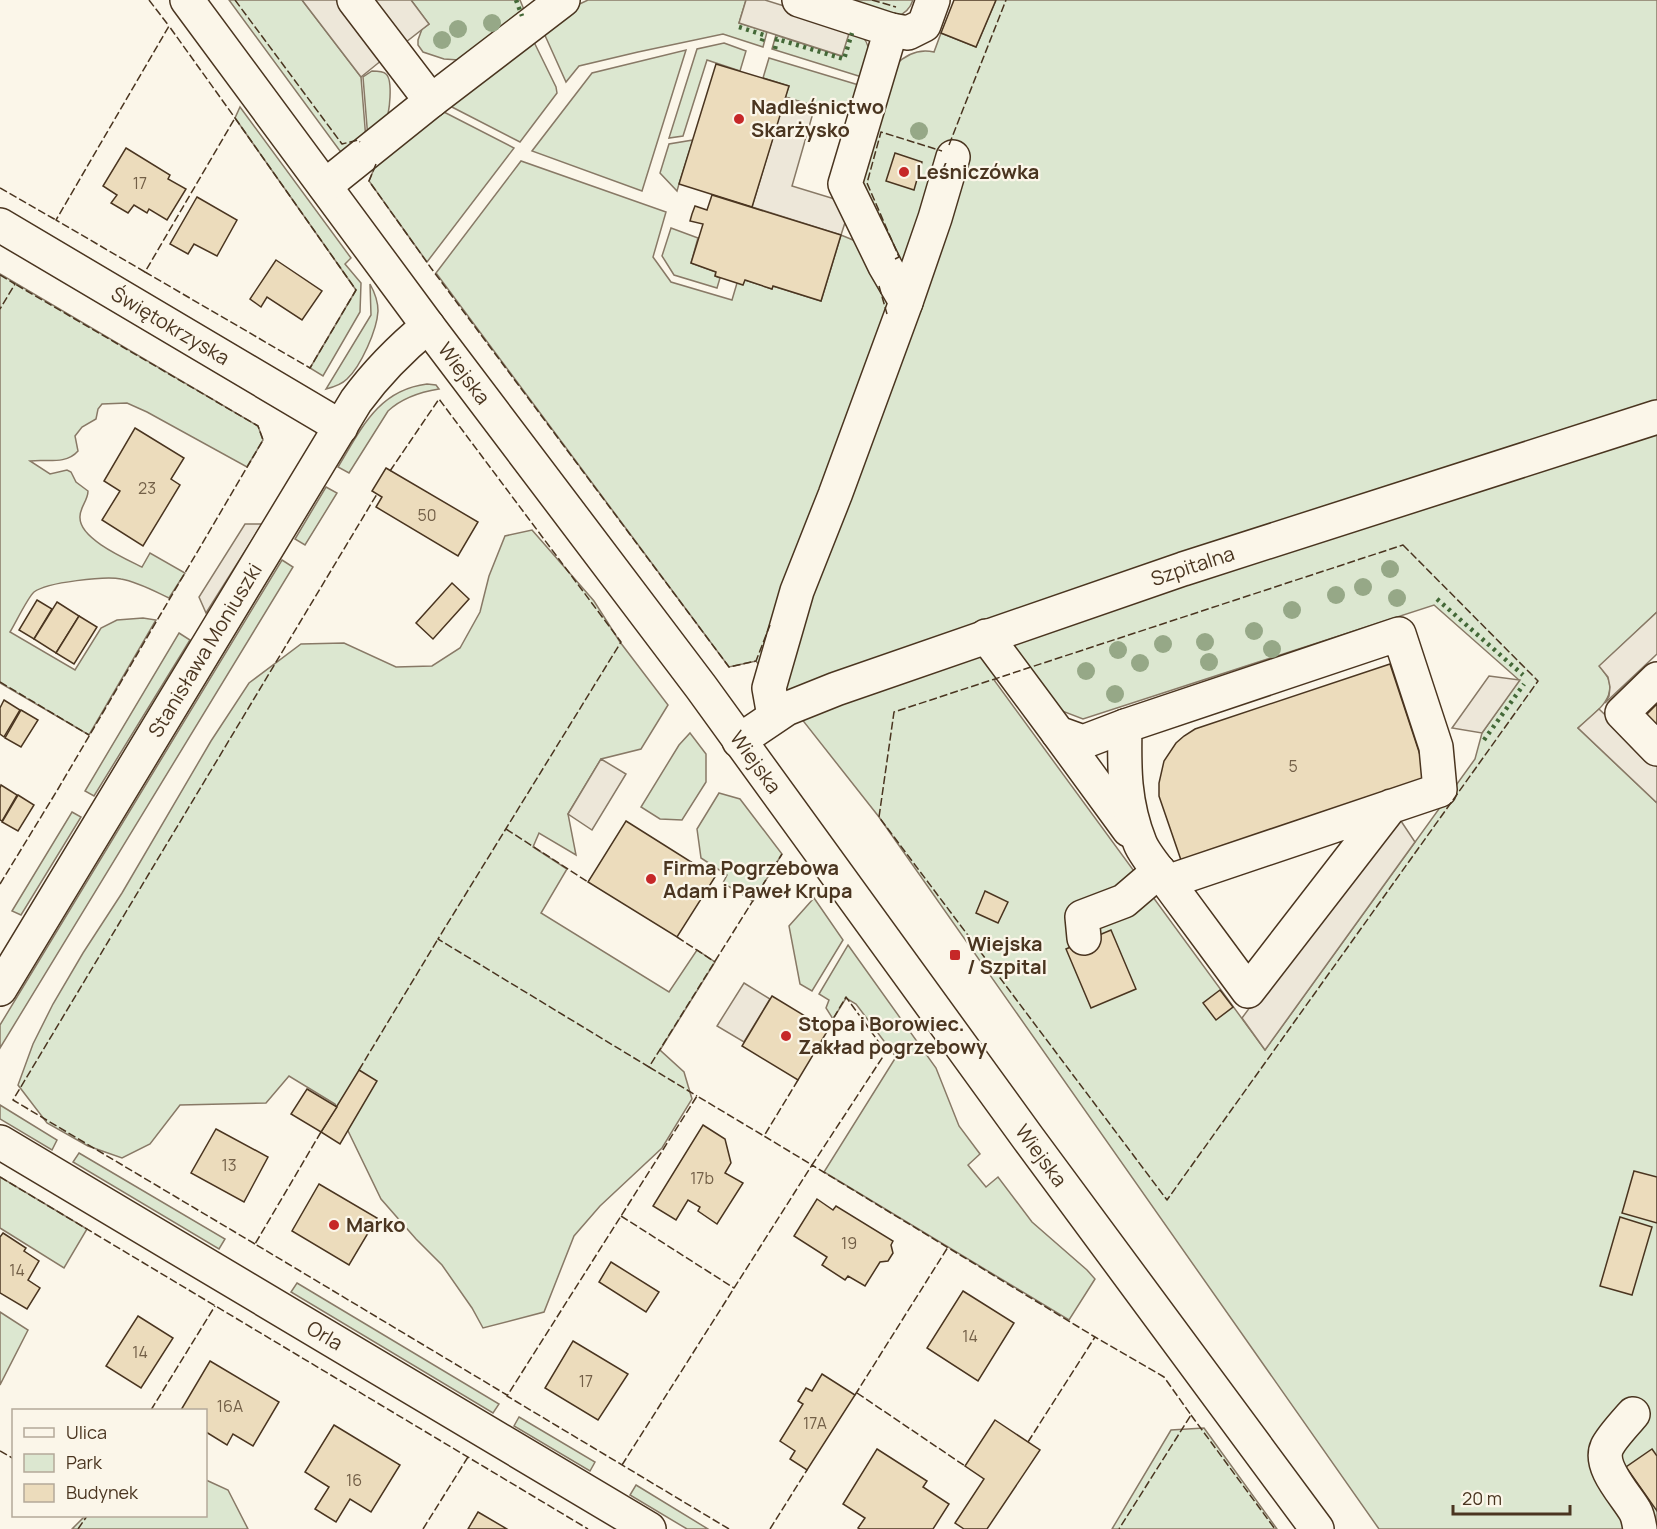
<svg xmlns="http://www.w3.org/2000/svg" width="1657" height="1529" font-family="Manrope,sans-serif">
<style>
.green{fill:#dce7d0;stroke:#887966;stroke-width:1.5;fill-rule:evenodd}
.parking{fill:#ede7d9;stroke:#887966;stroke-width:1.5}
.building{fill:#ecdcbc;stroke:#4a3520;stroke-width:1.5}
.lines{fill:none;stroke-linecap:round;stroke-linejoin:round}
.minor-casing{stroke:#4a3520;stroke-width:36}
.minor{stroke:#fbf6e9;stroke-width:33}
.hedge{stroke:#436837;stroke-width:4.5;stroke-dasharray:3 4.5;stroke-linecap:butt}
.fence{stroke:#4a3520;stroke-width:1.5;stroke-dasharray:8 3;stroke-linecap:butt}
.tree{fill:#96a887}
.poi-dot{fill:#c62828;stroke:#fbf6e9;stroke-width:2}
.labels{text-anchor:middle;stroke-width:4.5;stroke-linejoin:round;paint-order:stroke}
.number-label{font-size:16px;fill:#725f47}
.poi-label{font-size:20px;font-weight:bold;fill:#4a3520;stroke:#fbf6e9;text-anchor:start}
.street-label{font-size:20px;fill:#4a3520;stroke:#fbf6e9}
</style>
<rect width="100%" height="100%" fill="#fbf6e9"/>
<g class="green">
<polygon points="229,0 302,0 361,77 366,140 344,151 340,151"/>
<polygon points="411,0 520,0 527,17 459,60 444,59 423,52 418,45 418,40 422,29 429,24"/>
<polygon points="588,0 746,0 739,23 767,32 763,47 723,34 638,52 579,66 566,82 543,31 571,8"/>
<path d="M 837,0 L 913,0 C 910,9 905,14 896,17 Z"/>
<path d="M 996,0 L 1657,0 L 1657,612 L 1600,666 C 1602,670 1606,674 1608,678 C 1617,700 1592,715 1578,728 L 1657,803 L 1657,1529 L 1379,1529 L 879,817 L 756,661 L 729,667 L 436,273 L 521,161 L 666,212 L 653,257 L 671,282 L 732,300 L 737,283 L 745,280 L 772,289 L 773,286 L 821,301 L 841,235 L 853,240 L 861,249 L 899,257 L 892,242 L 887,239 L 863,185 L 863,177 L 894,66 C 905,55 918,48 934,52 L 941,33 L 976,47 ZM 1434,605 L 1519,680 L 1482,733 L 1475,759 L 1265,1050 L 994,680 L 1030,668 L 1062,711 L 1083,719 Z"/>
<path d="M 851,27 C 875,43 869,53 865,78 L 772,49 L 776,35 L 841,56 Z"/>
<polygon points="532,38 556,87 557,93 520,142 450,106"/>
<polygon points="724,43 746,51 740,71 707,60 683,136 669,138 697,49"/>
<polygon points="686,50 642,191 532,151 592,73"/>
<path d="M 769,58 L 862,86 C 844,120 814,106 785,97 L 789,86 L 763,78 Z"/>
<path d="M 372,71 C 376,71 383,71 386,74 C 393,80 390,114 385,121 C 381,128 373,133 368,139 L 363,77 Z"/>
<polygon points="240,107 351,258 345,264 361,283 360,312 323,376 310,368 356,290 235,118"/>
<polygon points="442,111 514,148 427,262 369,181 376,164"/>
<polygon points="693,140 679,184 677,191 660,173 669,144"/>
<polygon points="671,228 698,238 691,263 716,272 715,276 720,278 717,288 674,275 662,256"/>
<path d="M 0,274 L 258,426 L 263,440 L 247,467 L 147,412 L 127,403 L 102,404 L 98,409 L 96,419 L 82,427 L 75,436 L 78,451 C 66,465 46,459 30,461 L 50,474 L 67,470 L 71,472 L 76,482 L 88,491 C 88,501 79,508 80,518 C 80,539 126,559 142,567 L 150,553 L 185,573 L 169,598 C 154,591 138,582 121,579 C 106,576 47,582 34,592 C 28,597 15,624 10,632 L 75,670 L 101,628 L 117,620 L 143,618 L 156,620 L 89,735 L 0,683 Z"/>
<path d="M 370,284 C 375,293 378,301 378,311 C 377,330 361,366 347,379 C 342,384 334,387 326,389 L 371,315 Z"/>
<path d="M 427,384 L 436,385 L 439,389 C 420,392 402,398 388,411 L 349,473 L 338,467 C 361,429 378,390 427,384 Z"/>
<polygon points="326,487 337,493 305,545 295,539"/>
<polygon points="532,530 594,601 620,642 668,705 641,749 601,759 568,814 576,855 539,833 533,847 567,869 541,913 669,992 697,950 715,962 660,1050 684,1072 692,1099 662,1148 600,1206 574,1236 544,1312 483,1328 472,1308 442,1265 416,1239 381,1199 335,1104 289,1076 266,1103 180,1105 150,1144 122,1158 88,1146 47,1123 18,1085 33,1044 53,1004 83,953 122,893 211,741 249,683 301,644 344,643 396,667 432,666 460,648 480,612 489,576 505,536"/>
<polygon points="282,560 293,567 0,1048 0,1025"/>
<polygon points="179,633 190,640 94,796 85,791"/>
<polygon points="690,733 706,754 706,782 682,820 660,819 641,807 679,745"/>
<polygon points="719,793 740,799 782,854 753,901 723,883 727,875 701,858 697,829"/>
<polygon points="72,812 81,817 21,915 12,911"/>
<polygon points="814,898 843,940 812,991 800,984 789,926"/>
<polygon points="848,945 936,1068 959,1126 980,1154 968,1165 986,1187 998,1177 1032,1222 1087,1270 1095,1279 1069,1320 824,1172 896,1057 856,1004 846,998 833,1019 826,1008 829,1000 819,994"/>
<polygon points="0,1105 57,1140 52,1150 0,1119"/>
<polygon points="79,1153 225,1239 219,1249 73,1162"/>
<polygon points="0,1177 87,1229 64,1268 0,1228"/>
<polygon points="297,1283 499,1404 493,1413 291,1292"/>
<polygon points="0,1312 28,1330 0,1385"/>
<polygon points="519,1417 595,1462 590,1471 514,1426"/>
<polygon points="1204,1428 1277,1529 1112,1529 1171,1430"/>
<polygon points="206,1480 228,1490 248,1529 72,1529 85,1516 206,1516"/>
<polygon points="636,1485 708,1529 687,1529 630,1495"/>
</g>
<g class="parking">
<polygon points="302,0 336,0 382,60 361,77"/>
<polygon points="374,0 411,0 429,24 406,42"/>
<polygon points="746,0 765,0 851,27 842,56 739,23"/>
<polygon points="785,97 815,106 792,186 851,204 841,235 752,207"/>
<polygon points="245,524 262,524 206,613 199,597"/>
<polygon points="1657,612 1657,654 1605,703 1609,696 1610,687 1608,677 1599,666"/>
<polygon points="1489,676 1520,680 1482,733 1452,728"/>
<polygon points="1599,709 1657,765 1657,803 1578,728"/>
<polygon points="601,759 626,774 592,830 568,814"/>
<polygon points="1395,812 1415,842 1265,1050 1242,1018"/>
<polygon points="744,983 770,999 744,1042 717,1026"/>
</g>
<g class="building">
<polygon points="954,0 996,0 976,47 941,33"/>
<polygon points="716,64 789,86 752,207 679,184"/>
<polygon points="126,148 170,175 168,179 186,189 167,220 149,209 147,213 134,205 128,213 111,203 117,195 103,186"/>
<polygon points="895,153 922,162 914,190 886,181"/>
<polygon points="712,195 841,235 821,301 773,286 772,289 745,280 743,285 715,276 716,272 691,263 703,224 690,221 692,214 695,206 707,210"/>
<polygon points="197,197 237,220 217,256 194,244 188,254 170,244"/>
<polygon points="276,260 322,291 302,320 267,297 261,307 250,299"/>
<polygon points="135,428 184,458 171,479 180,485 143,546 102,520 120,491 104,481"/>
<polygon points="386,468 478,522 458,556 376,507 382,497 372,491"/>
<polygon points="452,583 469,599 433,639 416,623"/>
<polygon points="37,600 52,609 34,639 19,630"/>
<polygon points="57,602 79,616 56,653 34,639"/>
<polygon points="79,616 97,627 74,664 56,653"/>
<polygon points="1390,664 1429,782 1182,863 1159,796 1159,783 1164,761 1176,743 1184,736 1195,729"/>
<polygon points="4,700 20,710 4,737 0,734 0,708"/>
<polygon points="1657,704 1657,729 1645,716"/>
<polygon points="21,710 38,720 21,747 5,738"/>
<polygon points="1,785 17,795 2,821 0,820 0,788"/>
<polygon points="18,795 34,805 18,831 2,822"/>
<polygon points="626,821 715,877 677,937 588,882"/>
<polygon points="985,891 1008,902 998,923 976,913"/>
<polygon points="1111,930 1136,989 1091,1008 1066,949"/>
<polygon points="1220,990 1233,1007 1216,1020 1203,1003"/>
<polygon points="772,996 828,1030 798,1080 742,1046"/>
<polygon points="359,1070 377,1081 340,1144 321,1132"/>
<polygon points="307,1089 337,1107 321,1132 291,1114"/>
<polygon points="703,1125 725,1139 731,1163 725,1173 743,1183 717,1224 698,1211 700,1207 688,1200 676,1220 653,1206"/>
<polygon points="216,1129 268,1157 244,1202 191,1173"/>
<polygon points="1634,1171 1657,1177 1657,1223 1622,1213"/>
<polygon points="319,1184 377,1218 349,1265 292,1231"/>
<polygon points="817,1199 833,1210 836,1206 893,1241 891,1245 893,1253 888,1261 880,1262 865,1286 848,1276 845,1280 822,1265 827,1257 794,1236"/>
<polygon points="1620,1217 1652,1227 1632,1295 1600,1286"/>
<polygon points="3,1233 26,1248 24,1251 39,1261 28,1280 40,1288 27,1309 0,1293 0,1237"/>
<polygon points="611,1262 659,1292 646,1312 599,1282"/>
<polygon points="963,1291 1014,1323 978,1381 927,1348"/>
<polygon points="138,1316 173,1338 141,1388 106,1366"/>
<polygon points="573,1341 628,1374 598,1420 545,1388"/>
<polygon points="210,1361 279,1402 253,1446 233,1434 227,1445 206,1432 206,1410 181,1410"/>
<polygon points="822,1374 855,1395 807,1470 790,1459 795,1451 780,1441 803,1404 798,1401 806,1388 812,1391"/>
<polygon points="995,1420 1040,1450 987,1529 964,1529 955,1523 984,1479 965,1466"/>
<polygon points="334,1425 400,1465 371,1512 350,1499 336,1522 315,1509 329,1487 305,1472"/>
<polygon points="877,1449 927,1481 923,1487 949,1504 933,1529 860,1529 858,1528 865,1518 843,1504"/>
<polygon points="1652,1449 1657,1456 1657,1511 1626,1467"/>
<polygon points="478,1512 507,1529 468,1529"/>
</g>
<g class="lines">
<defs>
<g id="minor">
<path id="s1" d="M 187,0 L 428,326 L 701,687 L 1028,1138 L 1317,1529"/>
<polyline points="354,0 431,101"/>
<polyline points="799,0 891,30 845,184 885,266 906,302"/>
<polyline points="891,30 908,33 924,25 933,0"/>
<polyline points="325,186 431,101 563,0"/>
<path id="s2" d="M 0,225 L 341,427"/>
<polyline points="986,636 1058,733 1083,742 1125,726"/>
<polyline points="1657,679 1622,713 1657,749"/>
<polyline points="774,716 769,688 797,591 835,495 906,302 935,218 953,157"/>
<polyline points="1058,733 1129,830"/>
<path id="s3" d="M 739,741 L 786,709 L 836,689 L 1183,569 L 1657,417"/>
<path d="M 1167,882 L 1440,790 L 1436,747 L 1399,634 L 1125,726 C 1124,768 1124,803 1140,843 C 1145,856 1163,876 1172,888 C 1197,922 1223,957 1248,991 L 1391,806"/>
<polyline points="1084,938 1082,917 1124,901 1159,871"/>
<path id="s4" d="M 0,989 L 356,401 C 378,371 400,349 428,326"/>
<path id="s5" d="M 0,1142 L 649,1529"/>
<path d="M 1633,1414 C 1626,1422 1611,1438 1607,1447 C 1598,1467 1626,1495 1635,1511 C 1638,1516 1639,1523 1640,1529"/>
</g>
</defs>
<use href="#minor" class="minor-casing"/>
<use href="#minor" class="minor"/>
<g class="hedge">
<polyline points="516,0 522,16"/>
<polyline points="739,27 764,35 761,43"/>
<polyline points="775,49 777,39 844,59 852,33"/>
<polyline points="1437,599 1523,675"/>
<polyline points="1484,740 1524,684"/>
</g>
<g class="fence">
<polyline points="149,0 169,26"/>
<polyline points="235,0 342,144 358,140 360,142"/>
<polyline points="872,0 896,7"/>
<polygon points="235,118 356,290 310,368 145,272"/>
<polyline points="949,145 1006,0"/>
<polyline points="376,164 369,181 431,268 729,667 756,661 770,625"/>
<polyline points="0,188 56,220"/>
<polyline points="895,259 899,257 867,183 881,132 942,151"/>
<polyline points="145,272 56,220 169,26 235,118"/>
<polyline points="0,275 15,284 0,309"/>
<polyline points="879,286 887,314"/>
<polyline points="390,471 439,399 621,642 438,939 649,1067 782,854"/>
<polygon points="1403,545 1538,681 1167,1200 879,817 894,712"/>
<polyline points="0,682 89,735"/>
<polyline points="506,829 588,882"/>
<polyline points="0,884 58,789 263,440 258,426 15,284"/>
<polyline points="677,937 715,962"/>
<polyline points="649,1067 697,1096"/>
<polyline points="359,1070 438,939"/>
<polyline points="798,1080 764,1136 812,1165 886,1052 846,997 833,1019"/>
<polyline points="321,1132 255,1244 507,1395"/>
<polyline points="0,1177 588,1529"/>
<polyline points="621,1216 734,1288"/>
<polyline points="255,1244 13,1100 377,494"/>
<polyline points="857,1393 965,1466"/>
<polyline points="855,1395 948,1247"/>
<polyline points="151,1410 215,1306"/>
<polyline points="1191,1415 1275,1529"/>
<polyline points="1028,1442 1095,1337"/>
<polyline points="0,1451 14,1459"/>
<polyline points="622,1465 812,1165 1095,1337 1164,1377 1191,1415 1119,1529"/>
<polyline points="78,1529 87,1516"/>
<polyline points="423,1529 468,1457"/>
<polyline points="729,1529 507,1396 697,1096 764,1136"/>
<polyline points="770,1529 807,1470"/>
</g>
</g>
<g class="tree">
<circle cx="492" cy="23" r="9"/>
<circle cx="458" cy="29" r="9"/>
<circle cx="442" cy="40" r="9"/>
<circle cx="919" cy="131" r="9"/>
<circle cx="1390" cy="569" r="9"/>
<circle cx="1363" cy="587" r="9"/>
<circle cx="1336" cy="595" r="9"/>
<circle cx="1397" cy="598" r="9"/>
<circle cx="1292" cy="610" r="9"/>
<circle cx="1254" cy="631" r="9"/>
<circle cx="1205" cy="642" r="9"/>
<circle cx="1163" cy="644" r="9"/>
<circle cx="1272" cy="649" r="9"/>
<circle cx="1118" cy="650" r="9"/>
<circle cx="1209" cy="662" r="9"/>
<circle cx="1140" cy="663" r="9"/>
<circle cx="1086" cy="671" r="9"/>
<circle cx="1115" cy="694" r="9"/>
</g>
<g class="poi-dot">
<circle cx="739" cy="119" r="6"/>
<circle cx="904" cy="172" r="6"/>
<circle cx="651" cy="879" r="6"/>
<rect x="949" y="949" width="12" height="12" rx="3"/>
<circle cx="786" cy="1036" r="6"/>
<circle cx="334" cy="1225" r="6"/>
</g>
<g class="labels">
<g class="number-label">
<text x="140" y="189">17</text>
<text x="147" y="494">23</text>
<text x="427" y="521">50</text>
<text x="1293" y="772">5</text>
<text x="229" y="1171">13</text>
<text x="702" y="1184">17b</text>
<text x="849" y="1249">19</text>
<text x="17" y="1276">14</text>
<text x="970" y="1342">14</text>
<text x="140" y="1358">14</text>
<text x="586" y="1387">17</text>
<text x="230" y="1412">16A</text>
<text x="815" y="1429">17A</text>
<text x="354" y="1486">16</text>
</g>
<g class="poi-label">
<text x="751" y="114">Nadleśnictwo<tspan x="751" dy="23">Skarżysko</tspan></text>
<text x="916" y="179">Leśniczówka</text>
<text x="663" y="875">Firma Pogrzebowa<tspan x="663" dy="23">Adam i Paweł Krupa</tspan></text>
<text x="967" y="951">Wiejska<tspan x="967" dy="23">/ Szpital</tspan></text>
<text x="798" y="1031">Stopa i Borowiec.<tspan x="798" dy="23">Zakład pogrzebowy</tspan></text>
<text x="346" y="1232">Marko</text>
</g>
<g class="street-label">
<text dy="7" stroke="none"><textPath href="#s2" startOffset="198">Świętokrzyska</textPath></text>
<text dy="7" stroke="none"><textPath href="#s1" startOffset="465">Wiejska</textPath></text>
<text dy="7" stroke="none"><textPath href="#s3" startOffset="488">Szpitalna</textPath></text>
<text dy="7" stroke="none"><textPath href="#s4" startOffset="396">Stanisława Moniuszki</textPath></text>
<text dy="7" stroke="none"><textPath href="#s1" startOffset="951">Wiejska</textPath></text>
<text dy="7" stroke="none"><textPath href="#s1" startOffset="1437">Wiejska</textPath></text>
<text dy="7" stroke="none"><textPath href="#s5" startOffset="378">Orla</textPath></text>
</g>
</g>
<rect x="12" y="1409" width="195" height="108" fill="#fbf6e9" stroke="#b4a999" stroke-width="1.5"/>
<rect x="24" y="1428" width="30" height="9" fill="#fbf6e9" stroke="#b4a999" stroke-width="1.5"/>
<text x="66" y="1439" font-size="18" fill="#4a3520">Ulica</text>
<rect x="24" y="1454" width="30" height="18" fill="#dce7d0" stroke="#b4a999" stroke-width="1.5"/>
<text x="66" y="1469" font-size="18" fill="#4a3520">Park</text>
<rect x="24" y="1484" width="30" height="18" fill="#ecdcbc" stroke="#b4a999" stroke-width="1.5"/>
<text x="66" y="1499" font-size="18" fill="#4a3520">Budynek</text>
<path d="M1453 1505v9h117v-9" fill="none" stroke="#4a3520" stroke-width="3"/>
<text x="1462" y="1505" font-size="18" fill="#4a3520" stroke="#fbf6e9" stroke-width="4.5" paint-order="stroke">20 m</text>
</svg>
